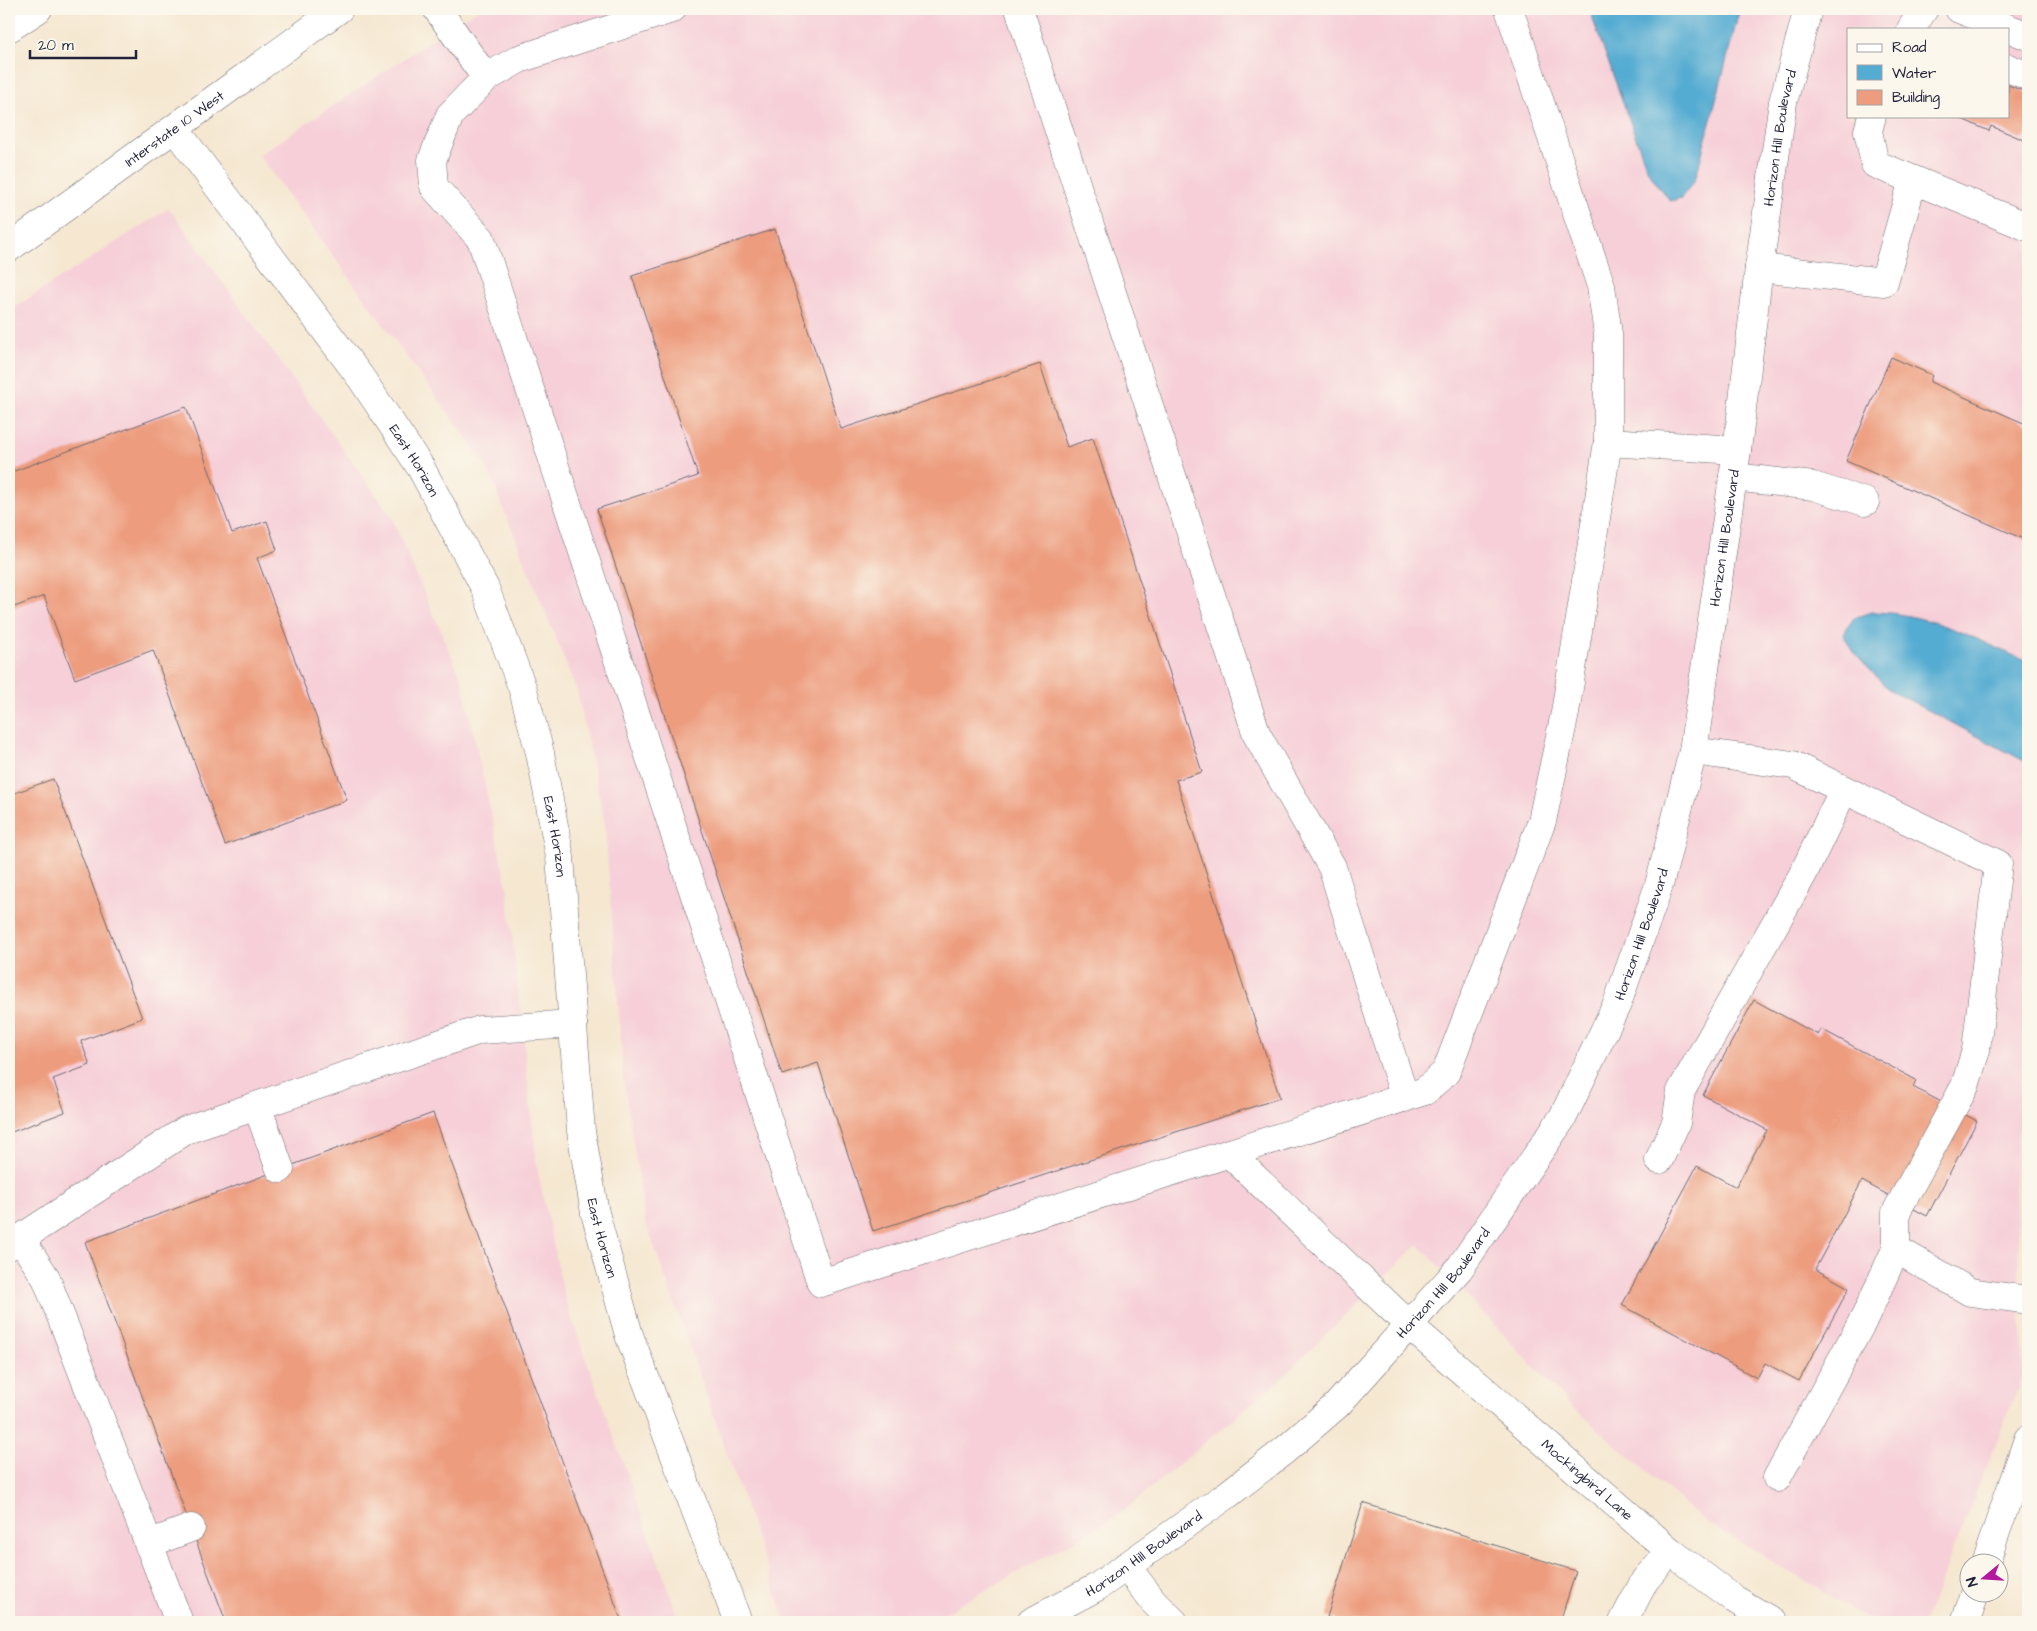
<svg xmlns="http://www.w3.org/2000/svg" width="2037" height="1631" font-family="'Architects Daughter',sans-serif">
<style>
.built{fill:#f6cfd8;fill-rule:evenodd}
.water{fill:#55acd2;stroke:#3c6786}
.building{fill:#ed9c7e}
.lines{fill:none;stroke-linecap:round;stroke-linejoin:round}
.minor-casing{stroke:#6c676f;stroke-width:29}
.major-casing{stroke:#6c676f;stroke-width:29}
.highway-casing{stroke:#6c676f;stroke-width:29}
.minor{stroke:#fff;stroke-width:28}
.major{stroke:#fff;stroke-width:28}
.highway{stroke:#fff;stroke-width:28}
.labels{text-anchor:middle;stroke-width:4.5;stroke-linejoin:round;paint-order:stroke}
.street-label{font-size:14px;fill:#22223b;stroke:#fbf7ec}
</style>
<rect width="100%" height="100%" fill="#fbf7ec"/>
<filter id="ink" filterUnits="userSpaceOnUse"><feTurbulence type="fractalNoise" baseFrequency=".02" numOctaves="2"/><feDisplacementMap in="SourceGraphic" scale="10" xChannelSelector="R" yChannelSelector="G"/><feConvolveMatrix kernelMatrix="1 2 1 2 8 2 1 2 1" color-interpolation-filters="sRGB"/></filter>
<filter id="wash" filterUnits="userSpaceOnUse"><feTurbulence type="fractalNoise" baseFrequency=".0096" numOctaves="4" result="noise"/><feDisplacementMap in="SourceGraphic" scale="20" xChannelSelector="R" yChannelSelector="G"/><feGaussianBlur stdDeviation="1.12" result="paint"/><feColorMatrix in="noise" values="0 0 0 0 0 0 0 0 0 0 0 0 0 0 0 0 0 1.4 0 .05"/><feComposite in="paint" operator="in"/></filter>
<g filter="url(#wash)">
<rect width="100%" height="100%" fill="#f5e7d0"/>
<g class="built">
<path d="M 479,9 L 2028,9 L 2028,1005 L 2026,1011 L 2015,1181 L 2024,1373 L 1924,1622 L 1874,1622 L 1706,1522 L 1572,1407 L 1418,1244 L 1282,1378 L 1116,1517 L 929,1622 L 786,1622 L 645,1220 L 624,1083 L 605,824 L 577,691 L 485,463 L 259,155 ZM 1848,29 L 2008,29 L 2008,116 L 1848,116 Z"/>
<polygon points="169,208 390,514 462,680 507,887 537,1168 565,1300 680,1622 9,1622 9,311"/>
</g>
<g class="water">
<polygon points="1589,9 1740,9 1695,180 1681,198 1671,201 1661,190 1648,171"/>
<path d="M 1871,612 C 1928,612 1978,640 2028,662 L 2028,763 L 1888,689 L 1852,651 L 1843,634 L 1854,618 Z"/>
</g>
<g id="blocks">
<g class="building">
<polygon points="2008,85 2028,93 2028,130 2024,140 1991,126 1989,131 1955,116 2008,116"/>
<polygon points="775,229 841,429 1040,364 1067,447 1093,438 1202,772 1176,780 1280,1098 873,1231 818,1063 782,1075 597,509 698,476 632,276"/>
<polygon points="1891,357 1932,375 1930,382 2028,425 2028,541 1846,461"/>
<polygon points="186,407 232,533 267,521 277,550 257,558 347,800 225,845 153,650 75,679 44,596 9,609 9,473"/>
<polygon points="53,779 142,1018 81,1041 90,1065 53,1079 65,1112 9,1133 9,795"/>
<polygon points="1754,1000 1818,1035 1821,1029 1916,1080 1913,1087 1977,1121 1927,1216 1862,1181 1815,1269 1849,1288 1799,1381 1765,1363 1757,1378 1622,1305 1697,1166 1736,1187 1767,1130 1703,1095"/>
<polygon points="433,1113 622,1622 226,1622 85,1242"/>
<polygon points="1363,1503 1576,1571 1560,1622 1343,1622 1327,1617"/>
</g>
</g>
</g>
<g filter="url(#ink)">
<use href="#blocks" fill-opacity="0" stroke="#6c676f" stroke-width="1"/>
<g class="lines">
<defs>
<g id="minor">
<polyline points="437,9 486,78"/>
<polyline points="672,9 519,59 486,78 450,115 432,160 434,187 481,239 821,1283 1425,1091 1446,1072 1542,821 1565,713 1608,442 1608,334 1601,286 1509,9"/>
<polyline points="1019,9 1257,735 1332,867 1405,1098"/>
<polyline points="1959,9 2028,36"/>
<polyline points="1911,29 1924,9"/>
<polyline points="2008,68 2028,76"/>
<polyline points="1872,116 1868,131 1875,164 2028,227"/>
<path id="s1" d="M 175,129 L 361,378 L 421,468 L 485,588 L 523,690 L 540,753 L 560,857 L 581,1131 L 595,1213 L 629,1335 L 738,1622"/>
<polyline points="1759,268 1884,282 1913,180"/>
<polyline points="1608,442 1737,450"/>
<polyline points="1733,477 1813,486 1865,502"/>
<polyline points="1693,751 1793,765 1998,864 1976,1050 1965,1086 1896,1212 1896,1249 1866,1315 1777,1478"/>
<polyline points="257,1106 280,1169"/>
<path id="s2" d="M 1229,1153 L 1410,1326 L 1670,1551 L 1734,1599 L 1773,1622"/>
<polyline points="1659,1160 1676,1123 1681,1091 1803,874 1843,791"/>
<polyline points="20,1238 46,1278 179,1622"/>
<polyline points="9,1246 186,1130 480,1030 573,1024"/>
<polyline points="1896,1249 1970,1292 2028,1300"/>
<polyline points="148,1544 191,1528"/>
<polyline points="1985,1564 2028,1439"/>
<polyline points="1126,1566 1153,1601 1174,1622"/>
<path id="s3" d="M 1031,1622 L 1097,1587 L 1227,1495 L 1285,1450 L 1337,1405 L 1459,1269 L 1563,1117 L 1617,1004 L 1659,885 L 1693,751 L 1737,450 L 1759,268 L 1783,102 L 1808,9"/>
<polyline points="1623,1622 1645,1580 1670,1551"/>
<polyline points="1965,1622 1975,1594"/>
</g>
<g id="major">
<path id="s4" d="M 9,248 L 339,9"/>
</g>
<polyline id="highway" points="9,28 38,9"/>
</defs>
<use href="#minor" class="minor-casing"/>
<use href="#major" class="major-casing"/>
<use href="#highway" class="highway-casing"/>
<use href="#minor" class="minor"/>
<use href="#major" class="major"/>
<use href="#highway" class="highway"/>
</g>
</g>
<g class="labels">
<g class="street-label">
<text dy="5" stroke="none"><textPath href="#s4" startOffset="204">Interstate 10 West</textPath></text>
<text dy="5" stroke="none"><textPath href="#s3" startOffset="1752">Horizon Hill Boulevard</textPath></text>
<text dy="5" stroke="none"><textPath href="#s1" startOffset="409">East Horizon</textPath></text>
<text dy="5" stroke="none"><textPath href="#s3" startOffset="1348">Horizon Hill Boulevard</textPath></text>
<text dy="5" stroke="none"><textPath href="#s1" startOffset="814">East Horizon</textPath></text>
<text dy="5" stroke="none"><textPath href="#s3" startOffset="942">Horizon Hill Boulevard</textPath></text>
<text dy="5" stroke="none"><textPath href="#s1" startOffset="1219">East Horizon</textPath></text>
<text dy="5" stroke="none"><textPath href="#s3" startOffset="538">Horizon Hill Boulevard</textPath></text>
<text dy="5" stroke="none"><textPath href="#s2" startOffset="485">Mockingbird Lane</textPath></text>
<text dy="5" stroke="none"><textPath href="#s3" startOffset="132">Horizon Hill Boulevard</textPath></text>
</g>
</g>
<rect width="2037" height="1631" fill="none" stroke="#fbf7ec" stroke-width="30"/>
<rect x="1847" y="28" width="162" height="90" fill="#fbf7ec" stroke="#a4a2a5"/>
<rect x="1857" y="44" width="25" height="8" fill="#ffffff" stroke="#a4a2a5"/>
<text x="1892" y="52" font-size="15" fill="#22223b">Road</text>
<rect x="1857" y="65" width="25" height="15" fill="#55acd2" stroke="#a4a2a5"/>
<text x="1892" y="78" font-size="15" fill="#22223b">Water</text>
<rect x="1857" y="90" width="25" height="15" fill="#ed9c7e" stroke="#a4a2a5"/>
<text x="1892" y="102" font-size="15" fill="#22223b">Building</text>
<g transform="translate(1984 1578) rotate(252)"><circle r="24" fill="#fbf7ec" stroke="#a4a2a5"/>
<path d="M0-4L9 19L0 12L-9 19Z" fill="#b5179e"/>
<text y="-8" font-size="14" font-weight="bold" text-anchor="middle" fill="#22223b">N</text>
</g>
<path d="M30 50v8h106v-8" fill="none" stroke="#22223b" stroke-width="2.5"/>
<text x="38" y="50" font-size="15" fill="#22223b" stroke="#fbf7ec" stroke-width="4" paint-order="stroke">20 m</text>
</svg>
